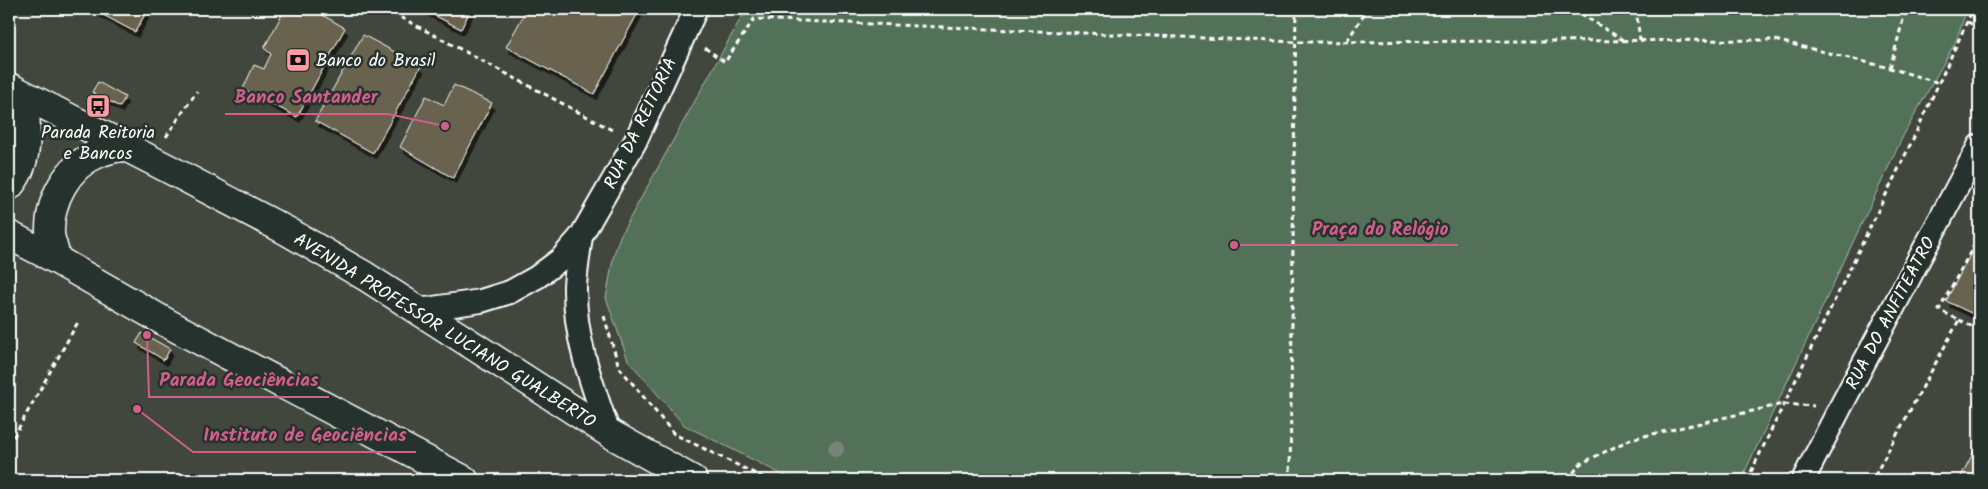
<svg xmlns="http://www.w3.org/2000/svg" width="1988" height="489" font-family="Kalam,sans-serif">
<style>
.built{fill:#43473c}
.green{fill:#527058;stroke:#a8b8ac}
.building{fill:#676250;stroke:#fff;filter:url(#shadow)}
.lines{fill:none;stroke-linecap:round;stroke-linejoin:round}
.street-casing{stroke:#fff;stroke-width:26}
.secondary-casing{stroke:#fff;stroke-width:31}
.path{stroke:#fff;stroke-width:3;stroke-dasharray:5 4;stroke-linecap:butt}
.street{stroke:#26332d;stroke-width:22}
.secondary{stroke:#26332d;stroke-width:28}
.tree{fill:#78847a}
.labels{text-anchor:middle;stroke-width:5;stroke-linejoin:round;paint-order:stroke}
.poi-label{font-size:18px;fill:#fff;stroke:#26332d;text-anchor:start}
.street-label{font-size:18px;fill:#fff;stroke:#26332d}
.leader{fill:none;stroke:#d45d8c;stroke-width:2}
.callout-dot{fill:#d45d8c;stroke:#26332d;stroke-width:2}
.callout-label{font-size:19px;text-anchor:middle;font-weight:bold;fill:#d45d8c;stroke:#26332d;stroke-width:5;stroke-linejoin:round;paint-order:stroke}
</style>
<defs>
<filter id="shadow"><feDropShadow dx="3" dy="5.5" stdDeviation="0" flood-color="#0009"/></filter>
</defs>
<rect width="100%" height="100%" fill="#333c34"/>
<filter id="ink" filterUnits="userSpaceOnUse"><feTurbulence type="fractalNoise" baseFrequency=".02" numOctaves="2"/><feDisplacementMap in="SourceGraphic" scale="10" xChannelSelector="R" yChannelSelector="G"/><feConvolveMatrix kernelMatrix="1 2 1 2 8 2 1 2 1" color-interpolation-filters="sRGB"/></filter>
<g filter="url(#ink)">
<rect class="built" x="9" y="9" width="1970" height="471"/>
<polygon class="green" points="746,9 1967,9 1956,41 1903,136 1741,480 793,480 684,425 628,360 606,298 614,254 620,236"/>
<g class="building">
<polygon points="92,9 148,9 135,32"/>
<polygon points="285,9 312,9 345,28 297,117 243,89 254,65 264,69 271,54 264,48"/>
<polygon points="422,9 471,9 461,29"/>
<polygon points="527,9 640,9 594,94 506,47"/>
<polygon points="363,35 421,66 373,153 315,121"/>
<polygon points="98,82 125,97 120,107 92,92"/>
<polygon points="454,85 492,103 453,178 400,147 426,96 444,105"/>
<polygon points="1973,249 1979,252 1979,297 1971,313 1946,301"/>
<polygon points="142,333 170,349 164,360 136,343"/>
<polygon points="1979,442 1979,480 1963,480 1960,478"/>
</g>
<g class="lines">
<defs>
<g id="street">
<path d="M 581,236 C 579,252 576,270 575,286 C 574,338 592,385 609,433"/>
<polyline points="419,310 481,301 510,292 537,277 561,259 581,236 635,142 696,9"/>
<polyline points="1803,480 1840,408 1979,146"/>
</g>
<g id="secondary">
<polyline points="9,87 165,167 287,231 365,276 609,433 693,480"/>
<path d="M 9,186 C 31,161 26,126 24,95"/>
<polyline points="9,235 57,260 167,323 464,480"/>
<path d="M 57,260 C 55,252 51,242 50,234 C 49,200 67,166 99,153 C 107,149 117,148 126,146"/>
</g>
</defs>
<use href="#street" class="street-casing"/>
<use href="#secondary" class="secondary-casing"/>
<g class="path">
<polyline points="385,9 614,131"/>
<polyline points="1573,9 1623,40"/>
<polyline points="1636,9 1640,40"/>
<polyline points="1968,22 1979,28"/>
<polyline points="1347,41 1367,9"/>
<polyline points="705,48 725,62 754,19 1297,42 1775,40 1890,68 1939,83"/>
<polyline points="1890,68 1906,9"/>
<polyline points="166,137 197,91"/>
<polyline points="604,316 619,367 674,434 768,480"/>
<polyline points="1959,320 1979,330"/>
<polyline points="9,445 78,322"/>
<polyline points="1290,480 1296,9"/>
<polyline points="1568,480 1580,464 1631,439 1783,404 1814,406"/>
<polyline points="1747,480 1913,139 1973,9"/>
<polyline points="1881,480 1874,477 1959,320 1939,310 1979,236"/>
</g>
<use href="#street" class="street"/>
<use href="#secondary" class="secondary"/>
</g>
<circle class="tree" cx="836" cy="449" r="8"/>
</g>
<defs>
<symbol id="bank-square" viewBox="-11 -11 22 22"><rect x="-9" y="-9" width="18" height="18" rx="4" fill="#ff9aa2" stroke="#26332d"/><path d="M-6-4H6V4H-6ZM0-2.3a2.3 2.3 0 1 0 0 4.6a2.3 2.3 0 1 0 0-4.6Z" fill="#111"/></symbol>
<symbol id="bus-square" viewBox="-11 -11 22 22"><rect x="-9" y="-9" width="18" height="18" rx="4" fill="#ff9aa2" stroke="#26332d"/><path d="M-5-6H5V4H4V6H2V4H-2V6H-4V4H-5ZM-3.5-4V0h7V-4ZM-3.5 1.2v1.5H-2V1.2ZM2 1.2v1.5H3.5V1.2Z" fill="#111"/></symbol>
</defs>
<g fill-rule="evenodd">
<use href="#bank-square" x="284" y="46" width="28" height="28"/>
<use href="#bus-square" x="84" y="92" width="28" height="28"/>
</g>
<g class="labels">
<g class="poi-label">
<text x="316" y="66">Banco do Brasil</text>
<text x="98" y="138" text-anchor="middle">Parada Reitoria<tspan x="98" dy="21">e Bancos</tspan></text>
</g>
<g class="street-label">
<text transform="translate(640 123) rotate(-64)" y="6">RUA DA REITORIA</text>
<text transform="translate(1890 313) rotate(-62)" y="6">RUA DO ANFITEATRO</text>
<text transform="translate(445 330) rotate(32)" y="6">AVENIDA PROFESSOR LUCIANO GUALBERTO</text>
</g>
</g>
<path class="leader" d="M445 126L388 114H225M1234 245L1302 245H1458M147 335L149 397H329M137 409L193 452H416"/>
<g class="callout-dot">
<circle cx="445" cy="126" r="5"/>
<circle cx="1234" cy="245" r="5"/>
<circle cx="147" cy="335" r="5"/>
<circle cx="137" cy="409" r="5"/>
</g>
<g class="callout-label">
<text x="306" y="103">Banco Santander</text>
<text x="1380" y="235">Praça do Relógio</text>
<text x="239" y="386">Parada Geociências</text>
<text x="305" y="441">Instituto de Geociências</text>
</g>
<rect width="1988" height="489" fill="none" stroke="#26332d" stroke-width="30"/>
<rect x="15" y="15" width="1958" height="459" fill="none" stroke="#fff" stroke-width="2" filter="url(#ink)"/>
</svg>
